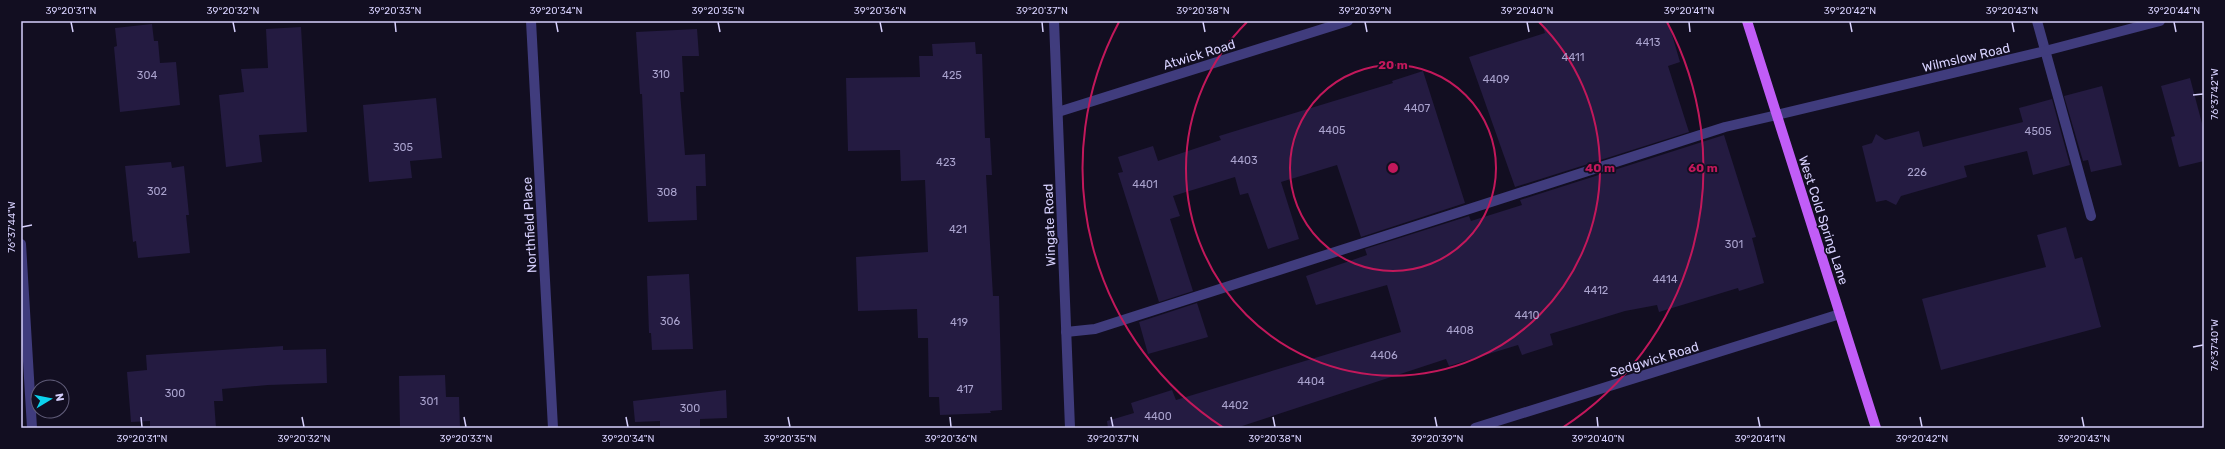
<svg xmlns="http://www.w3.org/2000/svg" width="2225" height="449" font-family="Rubik,sans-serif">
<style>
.building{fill:#241b41}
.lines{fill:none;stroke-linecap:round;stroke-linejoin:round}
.service{stroke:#403c7d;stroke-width:10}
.minor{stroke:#403c7d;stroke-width:10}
.primary{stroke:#c15df7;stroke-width:10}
.ticks{fill:none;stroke:#d6d0fd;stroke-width:1.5}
.ring{fill:none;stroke:#c2185b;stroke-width:2}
.labels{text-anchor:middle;stroke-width:3.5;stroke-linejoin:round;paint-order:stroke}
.number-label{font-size:11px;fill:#aaa3ce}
.street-label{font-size:13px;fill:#d6d0fd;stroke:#120e21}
.centre{fill:#c2185b;stroke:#120e21;stroke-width:2}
.ring-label{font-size:12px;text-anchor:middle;font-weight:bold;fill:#c2185b;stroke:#120e21;stroke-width:3.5;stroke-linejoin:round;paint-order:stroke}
.neatline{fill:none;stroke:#d6d0fd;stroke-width:1.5}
.ticks-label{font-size:10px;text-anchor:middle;fill:#d6d0fd}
</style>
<rect width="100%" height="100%" fill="#120e21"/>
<g class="building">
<polygon points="1541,21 1668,21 1680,62 1668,66 1689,132 1515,187 1469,57 1545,33"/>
<polygon points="152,24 154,41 158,41 160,63 176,62 180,105 120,112 114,47 117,46 115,28"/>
<polygon points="301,27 307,132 259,135 262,162 226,167 219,95 244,92 241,69 268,68 266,29"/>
<polygon points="697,29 699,56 682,56 684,92 680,92 685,155 705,154 706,186 696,186 697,220 648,222 642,94 640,94 636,32"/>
<polygon points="975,42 976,54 982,54 985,138 990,138 992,175 986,175 993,296 999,296 1002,410 990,411 991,413 940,415 939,397 929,397 928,338 918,338 917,309 858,311 856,257 928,252 925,180 901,181 900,150 848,151 846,78 920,77 919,56 933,56 932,44"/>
<polygon points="1423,71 1465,203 1361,237 1337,165 1281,182 1299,239 1268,249 1248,193 1240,195 1235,177 1173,196 1180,216 1170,219 1193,291 1159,302 1118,173 1123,172 1118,157 1153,146 1158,161 1221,140 1219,136 1393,83 1392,81"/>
<polygon points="2190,78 2204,131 2204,161 2179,167 2171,137 2175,136 2161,86"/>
<polygon points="2102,86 2122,165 2091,172 2088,160 2083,161 2064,96"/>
<polygon points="436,98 442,158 410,161 412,178 369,182 363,105"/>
<polygon points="2052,99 2070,165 2033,175 2027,151 1964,166 1967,177 1901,196 1896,205 1886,200 1876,202 1862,146 1872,143 1876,134 1885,140 1919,131 1923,147 2023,122 2019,108"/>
<polygon points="1724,135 1756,237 1752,238 1764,283 1739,291 1738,288 1659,312 1657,305 1625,311 1550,334 1553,345 1522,355 1518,345 1449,366 1446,359 1236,428 1108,428 1107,421 1134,413 1131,403 1172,390 1176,400 1401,332 1387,285 1316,305 1306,276 1367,255 1365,249 1469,216 1471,221 1522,205 1520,200"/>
<polygon points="171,162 172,168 184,166 189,215 186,215 190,253 138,258 136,241 133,242 125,166"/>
<polygon points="2066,227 2075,259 2082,257 2101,327 1941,370 1922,299 2046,267 2037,235"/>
<polygon points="689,274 693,349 652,350 651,333 649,333 647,276"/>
<polygon points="1197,303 1208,337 1148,354 1139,322"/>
<polygon points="283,346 283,350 326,349 327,383 268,385 222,389 223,401 214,401 216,428 150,428 150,421 131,422 127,372 147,370 146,355"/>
<polygon points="445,375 446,397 459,397 460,428 400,428 399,376"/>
<polygon points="726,390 727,418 700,419 700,428 660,428 660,421 635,422 633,401"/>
</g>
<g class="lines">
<g class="service">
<polyline points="2037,21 2091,216"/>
<polyline points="1066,332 1095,329 1725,127 1777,115"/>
</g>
<g class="minor">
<polyline points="531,21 553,428"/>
<polyline points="1054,21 1070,428"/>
<polyline points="1058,112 1348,21"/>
<polyline points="1777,115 2045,51 2160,21"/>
<polyline points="21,244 32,428"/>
<polyline points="1475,428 1840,314"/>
</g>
<polyline class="primary" points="1747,21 1876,428"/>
</g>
<path class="ticks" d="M 71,22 L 73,32M 233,22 L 235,32M 395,22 L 396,32M 556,22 L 558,32M 718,22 L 720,32M 880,22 L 882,32M 1042,22 L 1043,32M 1203,22 L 1205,32M 1365,22 L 1367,32M 1527,22 L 1529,32M 1689,22 L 1690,32M 1850,22 L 1852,32M 2012,22 L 2014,32M 2174,22 L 2176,32M 2193,95 L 2203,94M 22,227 L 32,225M 2193,347 L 2203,345M 141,417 L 142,427M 302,417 L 304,427M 464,417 L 466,427M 626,417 L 628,427M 788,417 L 790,427M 950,417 L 951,427M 1111,417 L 1113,427M 1273,417 L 1275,427M 1435,417 L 1437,427M 1597,417 L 1598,427M 1758,417 L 1760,427M 1920,417 L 1922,427M 2082,417 L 2084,427"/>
<g class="ring">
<circle cx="1393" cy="168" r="103"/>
<path d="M1539 22A207 207 0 1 1 1247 22"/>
<path d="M1224 428A310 310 0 0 1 1119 22M1667 22A310 310 0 0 1 1562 428"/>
</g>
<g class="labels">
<g class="number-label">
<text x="1648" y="46">4413</text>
<text x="1573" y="61">4411</text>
<text x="661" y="78">310</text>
<text x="147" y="79">304</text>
<text x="952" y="79">425</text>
<text x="1496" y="83">4409</text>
<text x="1417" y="112">4407</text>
<text x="1332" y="134">4405</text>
<text x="2038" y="135">4505</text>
<text x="403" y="151">305</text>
<text x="1244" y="164">4403</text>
<text x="946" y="166">423</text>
<text x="1917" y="176">226</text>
<text x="1145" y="188">4401</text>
<text x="157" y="195">302</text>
<text x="667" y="196">308</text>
<text x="958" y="233">421</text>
<text x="1734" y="248">301</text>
<text x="1665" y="283">4414</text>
<text x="1596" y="294">4412</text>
<text x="1527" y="319">4410</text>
<text x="670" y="325">306</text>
<text x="959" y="326">419</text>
<text x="1460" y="334">4408</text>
<text x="1384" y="359">4406</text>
<text x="1311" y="385">4404</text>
<text x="965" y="393">417</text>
<text x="175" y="397">300</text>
<text x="429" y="405">301</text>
<text x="1235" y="409">4402</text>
<text x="690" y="412">300</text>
<text x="1158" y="420">4400</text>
</g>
<g class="street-label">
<text transform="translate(1199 54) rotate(-17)" y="5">Atwick Road</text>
<text transform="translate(1966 57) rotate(-13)" y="5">Wilmslow Road</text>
<text transform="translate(1824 220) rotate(72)" y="5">West Cold Spring Lane</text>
<text transform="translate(529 225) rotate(-93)" y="5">Northfield Place</text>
<text transform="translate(1049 225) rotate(-92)" y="5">Wingate Road</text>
<text transform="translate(1654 359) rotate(-17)" y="5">Sedgwick Road</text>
</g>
</g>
<circle cx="1393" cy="168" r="6" class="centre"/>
<g class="ring-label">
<text x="1393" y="69">20 m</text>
<text x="1600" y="172">40 m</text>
<text x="1703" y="172">60 m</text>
</g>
<rect width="2225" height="449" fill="none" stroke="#120e21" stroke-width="44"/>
<g transform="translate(50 399) rotate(80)"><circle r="19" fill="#120e21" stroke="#605c79"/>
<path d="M0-3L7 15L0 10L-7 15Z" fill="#0cd2ed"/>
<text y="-6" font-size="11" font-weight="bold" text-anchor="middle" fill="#d6d0fd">N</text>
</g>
<rect x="22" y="22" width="2181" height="405" class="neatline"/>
<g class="ticks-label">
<text x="71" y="14">39°20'31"N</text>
<text x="233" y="14">39°20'32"N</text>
<text x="395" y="14">39°20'33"N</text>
<text x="556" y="14">39°20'34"N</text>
<text x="718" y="14">39°20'35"N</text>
<text x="880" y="14">39°20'36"N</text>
<text x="1042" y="14">39°20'37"N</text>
<text x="1203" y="14">39°20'38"N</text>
<text x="1365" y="14">39°20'39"N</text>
<text x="1527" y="14">39°20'40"N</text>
<text x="1689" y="14">39°20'41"N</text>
<text x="1850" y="14">39°20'42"N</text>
<text x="2012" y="14">39°20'43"N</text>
<text x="2174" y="14">39°20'44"N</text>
<text transform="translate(2214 94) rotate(-90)" y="4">76°37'42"W</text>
<text transform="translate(11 227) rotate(-90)" y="4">76°37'44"W</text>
<text transform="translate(2214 345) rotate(-90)" y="4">76°37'40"W</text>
<text x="142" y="442">39°20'31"N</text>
<text x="304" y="442">39°20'32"N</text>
<text x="466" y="442">39°20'33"N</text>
<text x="628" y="442">39°20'34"N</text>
<text x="790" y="442">39°20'35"N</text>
<text x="951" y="442">39°20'36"N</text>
<text x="1113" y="442">39°20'37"N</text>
<text x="1275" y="442">39°20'38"N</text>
<text x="1437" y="442">39°20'39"N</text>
<text x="1598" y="442">39°20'40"N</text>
<text x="1760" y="442">39°20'41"N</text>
<text x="1922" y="442">39°20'42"N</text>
<text x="2084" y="442">39°20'43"N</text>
</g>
</svg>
